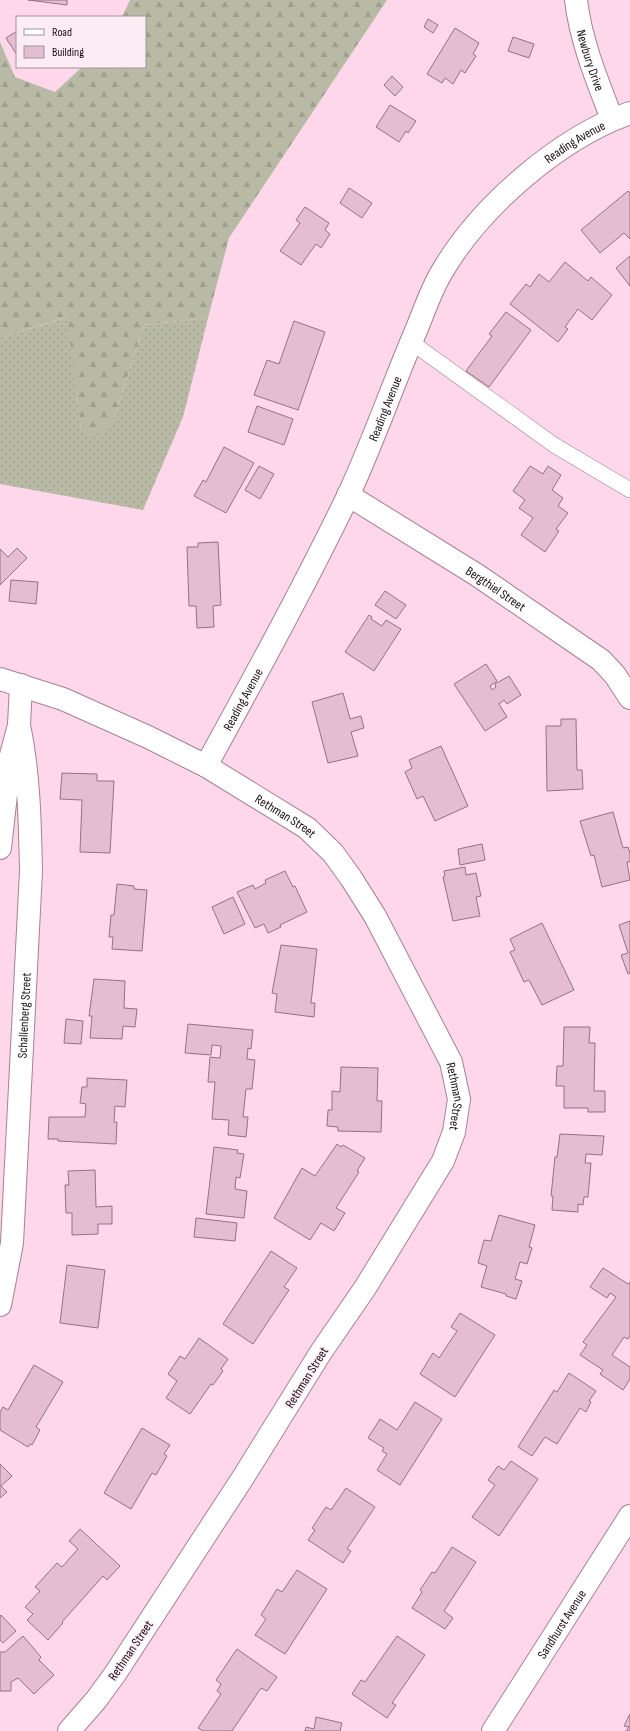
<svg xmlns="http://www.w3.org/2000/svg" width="630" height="1731" font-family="'Sofia Sans Condensed',sans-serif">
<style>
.grass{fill:url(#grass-dots)}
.forest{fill:url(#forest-firs)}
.building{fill:#e4bed0;stroke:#947183}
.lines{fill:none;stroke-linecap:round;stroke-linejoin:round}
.service-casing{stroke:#a58193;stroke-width:16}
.minor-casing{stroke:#a58193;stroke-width:24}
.tertiary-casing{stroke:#a58193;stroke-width:24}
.service{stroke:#fff;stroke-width:15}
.minor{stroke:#fff;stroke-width:22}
.tertiary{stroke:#fff;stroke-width:22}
.labels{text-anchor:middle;stroke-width:3;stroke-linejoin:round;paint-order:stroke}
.street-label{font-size:13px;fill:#1c0f15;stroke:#fcecf4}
</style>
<defs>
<pattern id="grass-dots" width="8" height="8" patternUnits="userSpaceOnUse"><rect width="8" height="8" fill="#b9baa6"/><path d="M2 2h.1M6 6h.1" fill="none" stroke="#9e9f8e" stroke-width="1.8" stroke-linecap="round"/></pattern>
<pattern id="forest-firs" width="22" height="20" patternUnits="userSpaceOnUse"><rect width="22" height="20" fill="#b9baa6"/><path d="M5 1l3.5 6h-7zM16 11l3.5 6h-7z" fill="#9e9f8e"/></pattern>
</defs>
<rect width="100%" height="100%" fill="#fed7ea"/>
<polygon class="grass" points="68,317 81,431 113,421 144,325 208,318 183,417 143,510 0,484 0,338"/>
<polygon class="forest" points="130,0 387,0 229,238 208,318 144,325 113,421 102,433 90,436 81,431 67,317 0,338 0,42 15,77 55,92 82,67 145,67 145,17 122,17"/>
<g class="building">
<polygon points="28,0 67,0 67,5"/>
<polygon points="428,19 438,25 433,33 424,27"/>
<polygon points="455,28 479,43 473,54 476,56 465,73 461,70 453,84 445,78 442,83 427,74"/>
<polygon points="17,31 17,55 6,38"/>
<polygon points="513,37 534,44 529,58 508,51"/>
<polygon points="392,76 403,87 395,96 384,85"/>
<polygon points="390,105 416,121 408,133 406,131 399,142 376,127"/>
<polygon points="349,188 372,203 362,218 340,203"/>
<polygon points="628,191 630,193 630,239 624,233 600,253 581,230"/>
<polygon points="305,207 329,223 325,230 330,234 321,248 316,244 301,265 280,251 300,223 296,220"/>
<polygon points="630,256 630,286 616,268"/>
<polygon points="565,262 588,281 591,277 612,295 592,320 578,309 565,327 568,329 558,342 510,304 526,284 530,287 539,274 549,282"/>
<polygon points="506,312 531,330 489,387 466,371 492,336 489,334"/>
<polygon points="294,321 325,332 298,410 254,395 267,360 279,364"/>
<polygon points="257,406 293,419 284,445 248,432"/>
<polygon points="224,447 254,463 226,513 194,496 203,480 206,482"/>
<polygon points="259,466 274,474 260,499 245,490"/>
<polygon points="530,466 543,474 548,466 561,475 552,490 563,498 558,506 568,513 556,529 559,531 545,552 521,535 533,518 519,508 525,500 513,491"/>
<polygon points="218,542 221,605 213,606 214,627 197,628 196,606 189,606 187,547 198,547 198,543"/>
<polygon points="17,548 27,558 0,585 0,549 8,557"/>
<polygon points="11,580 38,582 36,604 9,601"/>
<polygon points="385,591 406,605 396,619 375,605"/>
<polygon points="369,615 372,617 371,619 382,626 386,620 401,629 374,671 345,652"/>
<polygon points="486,664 497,681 490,686 492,690 496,687 495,684 509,676 521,695 507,704 504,700 499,704 507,717 485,731 454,684"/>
<polygon points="343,693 350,719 361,716 364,728 351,732 358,756 328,763 312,702"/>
<polygon points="561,719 576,719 577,770 582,770 583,789 547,791 546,726 561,726"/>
<polygon points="441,746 468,806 435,821 423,796 417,799 405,772 412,768 409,760"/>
<polygon points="62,773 97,774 97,781 114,781 110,853 80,852 82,800 60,799"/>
<polygon points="613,812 623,848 628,847 630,853 630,862 627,862 630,880 602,887 594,855 591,856 580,821"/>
<polygon points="482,844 485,860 460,865 458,849"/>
<polygon points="465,867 466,875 476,873 481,896 476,897 480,916 453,921 443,877 445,876 444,871"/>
<polygon points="285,871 293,887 295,886 307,912 280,925 281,927 268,933 264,924 255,928 237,892 253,885 255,889 266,883 265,880"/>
<polygon points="117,884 134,886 134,889 147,890 142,951 112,949 113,937 109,937 111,915 114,915"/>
<polygon points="233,897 245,924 224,934 212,907"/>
<polygon points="630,921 630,973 628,974 621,955 628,953 619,925"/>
<polygon points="542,923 574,990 542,1005 529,980 524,982 510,952 515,950 510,939"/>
<polygon points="281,945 317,949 311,1003 315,1003 314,1017 275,1012 277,994 272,993"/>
<polygon points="94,979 125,981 124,1008 137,1009 135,1027 123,1026 122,1039 90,1038 92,1016 89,1016"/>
<polygon points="66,1019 83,1021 81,1044 64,1043"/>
<polygon points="188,1024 253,1030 251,1049 248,1048 247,1059 255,1060 252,1089 246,1089 243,1117 248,1117 246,1137 228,1135 229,1120 212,1119 215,1082 208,1082 210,1057 220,1058 221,1046 212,1045 211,1055 185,1053"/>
<polygon points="564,1027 590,1027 589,1043 595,1043 594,1091 605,1091 605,1112 588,1112 588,1108 564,1108 564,1086 556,1086 557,1066 563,1066"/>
<polygon points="341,1067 378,1068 377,1101 382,1101 381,1132 338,1131 338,1127 327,1126 328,1110 332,1110 332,1091 340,1092"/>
<polygon points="87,1078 127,1080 125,1107 115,1106 114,1122 117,1122 116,1144 58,1141 58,1139 48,1139 49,1117 85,1117 86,1104 80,1103 82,1087 87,1087"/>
<polygon points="560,1134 604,1136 602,1155 586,1154 585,1163 591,1163 588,1197 584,1197 583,1205 578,1204 578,1212 552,1210 553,1196 551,1196 555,1157 557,1157"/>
<polygon points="337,1144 341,1147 343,1145 365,1158 357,1171 359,1172 336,1208 345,1213 334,1231 321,1223 310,1240 274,1218 302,1168 315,1176"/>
<polygon points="214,1147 238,1150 237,1153 244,1154 240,1178 236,1177 235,1189 247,1191 244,1218 206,1214"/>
<polygon points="95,1170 96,1207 112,1206 112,1224 98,1224 98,1234 72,1235 72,1213 66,1213 65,1185 69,1185 68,1171"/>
<polygon points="499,1215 535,1225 529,1247 532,1248 527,1264 520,1262 515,1279 522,1281 516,1299 506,1296 506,1294 481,1287 487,1266 478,1263 484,1240 491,1241"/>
<polygon points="196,1218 237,1223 235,1241 194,1237"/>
<polygon points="271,1251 297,1268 284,1287 289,1290 253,1344 223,1324"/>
<polygon points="67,1265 105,1270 98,1328 60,1323"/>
<polygon points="603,1268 628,1284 630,1282 630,1336 628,1339 624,1337 612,1355 630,1367 630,1379 623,1390 600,1374 603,1370 580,1355 587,1345 583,1342 616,1297 610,1293 607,1298 590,1287"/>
<polygon points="460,1313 495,1335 455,1397 420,1374 433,1353 439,1358 457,1331 451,1327"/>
<polygon points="199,1338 228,1359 221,1369 223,1371 213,1385 211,1384 190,1414 166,1398 177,1381 168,1374 180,1356 185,1359"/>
<polygon points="34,1365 63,1382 36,1427 40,1430 32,1445 30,1444 28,1447 0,1430 0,1412 3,1407 8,1410"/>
<polygon points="569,1373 596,1391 589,1401 591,1402 586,1412 580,1408 557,1444 545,1437 532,1456 518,1447 554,1390 557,1392"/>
<polygon points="415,1402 442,1419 400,1485 377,1470 387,1454 382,1451 384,1448 368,1438 380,1419 397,1430"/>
<polygon points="142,1428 170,1445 164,1454 167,1456 156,1475 152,1473 131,1509 104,1493"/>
<polygon points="511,1461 538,1479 499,1536 472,1517 495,1485 488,1480 498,1466 504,1470"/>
<polygon points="0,1464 12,1476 1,1486 7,1492 0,1498"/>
<polygon points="346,1488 375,1507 347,1549 351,1551 343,1563 308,1540 315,1530 312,1528 326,1507 331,1510"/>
<polygon points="80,1529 120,1566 107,1580 103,1576 62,1622 63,1623 48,1640 27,1620 33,1614 25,1607 40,1591 35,1587 57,1563 62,1567 78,1549 69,1541"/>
<polygon points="452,1547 476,1562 444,1611 453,1618 445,1629 412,1608 422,1592 420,1590 432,1572 435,1573"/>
<polygon points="297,1570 327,1589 285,1654 255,1635 266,1619 261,1615 277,1589 282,1592"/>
<polygon points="1,1615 16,1631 3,1643 0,1640 0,1617"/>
<polygon points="23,1636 41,1657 39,1660 54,1675 34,1694 18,1678 11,1682 11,1691 0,1691 0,1652 5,1652"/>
<polygon points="397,1636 425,1655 392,1703 396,1705 387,1718 352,1694 361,1680 365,1682"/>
<polygon points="237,1649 277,1677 267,1691 261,1688 232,1731 203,1731 198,1728 221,1694 217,1691 221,1684 216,1680"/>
<polygon points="630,1714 630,1731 626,1731 629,1727 624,1726"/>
<polygon points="316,1717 342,1723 340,1731 305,1731 306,1727 314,1729"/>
</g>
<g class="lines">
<defs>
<polyline id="service" points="411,342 554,445 630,490"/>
<g id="minor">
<path id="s1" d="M 576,0 C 581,42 597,80 612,119"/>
<path id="s2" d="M 348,495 L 477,575 L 601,660 L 615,675 L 630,698"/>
<path id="s3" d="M 0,679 L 63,699 L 148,737 L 206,766 L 307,828 L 333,853 L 351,878 L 375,916 L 451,1062 L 459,1099 L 454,1132 L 443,1161 L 365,1288 L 321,1352 L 244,1476 L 115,1674 L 96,1700 L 69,1731"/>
<path id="s4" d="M 206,766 C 255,676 304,587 348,496 C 373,442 392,387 415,333 C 424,312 431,289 443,270 C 481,206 559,138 630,113"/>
<polyline points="0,848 10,759 19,725 21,685"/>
<path id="s5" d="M 0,1305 L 12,1243 L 31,871 C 30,822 29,773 19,725"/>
</g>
<g id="tertiary">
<path id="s6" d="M 493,1731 L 630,1516"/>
</g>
</defs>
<use href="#service" class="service-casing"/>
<use href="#minor" class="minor-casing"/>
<use href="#tertiary" class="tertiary-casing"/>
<use href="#service" class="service"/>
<use href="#minor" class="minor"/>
<use href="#tertiary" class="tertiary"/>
</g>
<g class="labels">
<g class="street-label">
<text dy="5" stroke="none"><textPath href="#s1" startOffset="62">Newbury Drive</textPath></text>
<text dy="5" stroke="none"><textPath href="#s4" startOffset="736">Reading Avenue</textPath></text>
<text dy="5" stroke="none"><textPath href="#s4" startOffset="400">Reading Avenue</textPath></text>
<text dy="5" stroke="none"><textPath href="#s2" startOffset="175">Bergthiel Street</textPath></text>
<text dy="5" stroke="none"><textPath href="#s4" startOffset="76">Reading Avenue</textPath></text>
<text dy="5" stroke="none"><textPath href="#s3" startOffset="318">Rethman Street</textPath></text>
<text dy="5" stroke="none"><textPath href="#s5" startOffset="291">Schallenberg Street</textPath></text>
<text dy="5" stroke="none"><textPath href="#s3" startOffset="654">Rethman Street</textPath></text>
<text transform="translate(306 1377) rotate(-58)" y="5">Rethman Street</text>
<text dy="5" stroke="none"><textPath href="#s6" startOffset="127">Sandhurst Avenue</textPath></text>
<text transform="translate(130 1650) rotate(-56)" y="5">Rethman Street</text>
</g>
</g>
<rect x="16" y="16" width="130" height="52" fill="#fcecf4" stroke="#a2949b"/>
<rect x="24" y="29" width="20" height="6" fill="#ffffff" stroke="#a2949b"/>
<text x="52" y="36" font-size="12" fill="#1c0f15">Road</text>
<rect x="24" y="46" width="20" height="12" fill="#e4bed0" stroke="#a2949b"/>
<text x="52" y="56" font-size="12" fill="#1c0f15">Building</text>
</svg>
